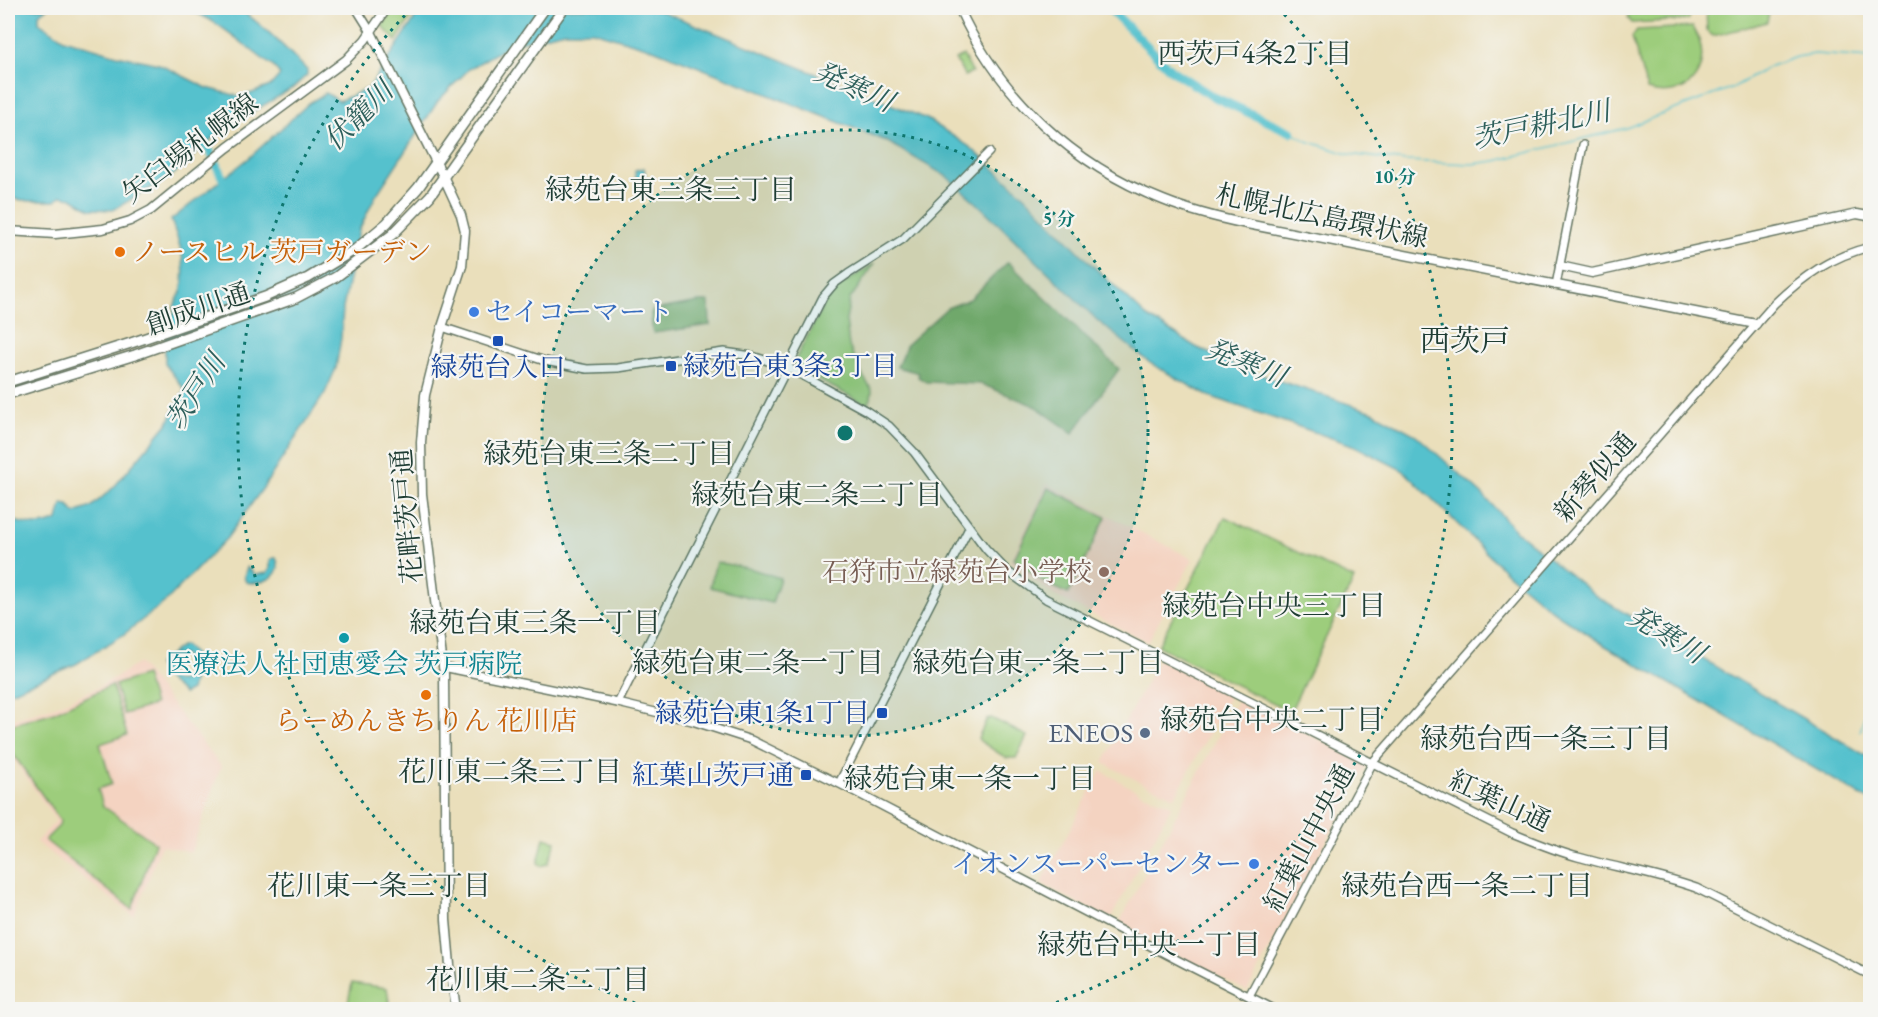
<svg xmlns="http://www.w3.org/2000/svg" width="1878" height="1017" font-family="'EB Garamond','Noto Serif JP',serif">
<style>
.built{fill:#f4d3c1}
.green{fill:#9dcd7c;stroke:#5e8558;stroke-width:1.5}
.forest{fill:#7eb06c;stroke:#4e7650;stroke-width:1.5}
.water{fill:#55c1cd;stroke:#3a7f80;stroke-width:1.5}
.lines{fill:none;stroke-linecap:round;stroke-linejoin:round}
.stream{stroke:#55c1cd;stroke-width:1.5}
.river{stroke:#55c1cd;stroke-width:9}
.minor-casing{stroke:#667663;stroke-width:10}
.major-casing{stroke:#667663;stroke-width:11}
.highway-casing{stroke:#667663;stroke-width:12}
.minor{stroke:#fff;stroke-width:7}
.major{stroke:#fff;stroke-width:8}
.highway{stroke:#fff;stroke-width:9}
.ring{fill:none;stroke:#0f766e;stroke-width:3;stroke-dasharray:3 6}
.food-dot{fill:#e8710a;stroke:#f6f6f2;stroke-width:2}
.shop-dot{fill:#3f7fe0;stroke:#f6f6f2;stroke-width:2}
.transit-dot{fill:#1a4fb4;stroke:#f6f6f2;stroke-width:2}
.education-dot{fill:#8d6e63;stroke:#f6f6f2;stroke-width:2}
.culture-dot{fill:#0f9aa8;stroke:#f6f6f2;stroke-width:2}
.service-dot{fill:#5c6f8a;stroke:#f6f6f2;stroke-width:2}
.labels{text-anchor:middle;stroke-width:4.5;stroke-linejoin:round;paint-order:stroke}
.street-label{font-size:27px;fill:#1f3d34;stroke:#f6f6f2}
.food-label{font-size:27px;fill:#c56008;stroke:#f6f6f2;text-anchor:start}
.shop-label{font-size:27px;fill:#366cbe;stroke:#f6f6f2;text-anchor:start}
.transit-label{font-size:27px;fill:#164399;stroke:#f6f6f2;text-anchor:end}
.education-label{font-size:27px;fill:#785e54;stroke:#f6f6f2;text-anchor:end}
.culture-label{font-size:27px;fill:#0d838f;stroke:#f6f6f2}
.service-label{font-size:27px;fill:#4e5e75;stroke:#f6f6f2;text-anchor:end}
.neighbourhood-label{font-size:28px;fill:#1f3d34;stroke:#f6f6f2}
.water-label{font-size:28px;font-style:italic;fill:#2c5e5a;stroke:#f6f6f2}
.quarter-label{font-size:30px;fill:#1f3d34;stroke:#f6f6f2}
.centre{fill:#0f766e;stroke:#f6f6f2;stroke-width:3}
.ring-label{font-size:18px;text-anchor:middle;font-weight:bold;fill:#0f766e;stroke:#f6f6f2;stroke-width:4.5;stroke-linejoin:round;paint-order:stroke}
</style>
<rect width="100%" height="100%" fill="#f6f6f2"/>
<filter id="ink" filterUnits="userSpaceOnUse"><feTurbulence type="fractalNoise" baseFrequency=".0167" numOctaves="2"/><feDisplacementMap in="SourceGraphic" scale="12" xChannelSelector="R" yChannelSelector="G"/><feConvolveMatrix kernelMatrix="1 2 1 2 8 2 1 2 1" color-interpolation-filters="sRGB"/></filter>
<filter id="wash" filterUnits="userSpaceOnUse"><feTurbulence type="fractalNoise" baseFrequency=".008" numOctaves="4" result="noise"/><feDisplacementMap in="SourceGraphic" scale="24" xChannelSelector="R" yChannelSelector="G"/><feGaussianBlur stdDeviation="1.35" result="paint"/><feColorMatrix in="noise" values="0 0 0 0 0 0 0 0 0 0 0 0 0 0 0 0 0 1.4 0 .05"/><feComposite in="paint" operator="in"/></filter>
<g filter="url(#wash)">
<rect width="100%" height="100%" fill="#eadfbb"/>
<g class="built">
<polygon points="1047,484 1193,559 1148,642 1053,595 1010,562"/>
<polygon points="1159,659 1230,695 1175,797 1144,784 1103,763"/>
<polygon points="139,663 221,766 191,852 161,846 134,916 36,842 56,821 8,751 8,721 56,706 99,687"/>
<polygon points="1238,699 1367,764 1247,991 1118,925"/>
<polygon points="1101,771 1143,794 1172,805 1110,920 1041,883"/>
</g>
<g class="green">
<polygon points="394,8 417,8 396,41 382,26"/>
<polygon points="1629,8 1694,8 1688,20 1632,23 1628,18"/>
<polygon points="1706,8 1770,8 1767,22 1713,36 1707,31"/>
<path d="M 1693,27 C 1716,65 1691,103 1647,90 L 1632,37 L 1637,30 Z"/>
<polygon points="963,55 972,72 965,76 955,60"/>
<polygon points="875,263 850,299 846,320 849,346 862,375 872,390 871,399 867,405 792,366 825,302 842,284"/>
<polygon points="1048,488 1106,517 1068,594 1044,582 1014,559"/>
<polygon points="1225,517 1354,579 1290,712 1158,646"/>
<polygon points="716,562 752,569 780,578 772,603 710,587"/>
<polygon points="145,675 154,705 124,714 115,685"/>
<polygon points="112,685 127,735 100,744 112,784 98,789 103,806 155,843 132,909 45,840 59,826 60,820 8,747 8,732 11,725 54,712"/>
<polygon points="991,718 1027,736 1016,758 1006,758 980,741 978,738 987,719"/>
<polygon points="544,838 556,841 548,864 541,866 538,863"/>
<polygon points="352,983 387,988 390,1009 358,1009 348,1002"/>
</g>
<g class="forest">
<polygon points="1008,262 1119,369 1073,433 1035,406 981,384 926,382 918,377 919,373 897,367 907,344 947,308 970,299"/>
<polygon points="699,302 709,302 710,325 654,333 652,330 651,313 653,310"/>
</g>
<g class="water">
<path d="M 8,8 L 48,8 L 39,14 L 39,22 L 64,39 L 117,55 L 159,64 L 207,88 L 242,97 L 270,86 L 280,75 C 275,65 267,63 259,56 C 235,38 212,16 182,8 C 198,7 218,4 233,8 C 251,11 293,56 307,70 L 307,75 L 293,88 L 220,131 L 173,175 L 113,210 L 90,209 L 72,198 L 61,196 L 55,201 L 30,201 L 8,198 Z"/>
<path d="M 422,8 L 654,8 L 927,119 L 970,147 L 1025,196 L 1090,263 L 1146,316 L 1196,347 L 1241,368 L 1373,412 L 1416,435 L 1483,495 L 1516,531 L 1596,596 L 1870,758 L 1870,801 L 1604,645 L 1554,612 L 1508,574 L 1404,471 L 1355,446 L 1206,395 L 1150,363 L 1098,321 L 979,205 L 946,176 L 886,141 L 653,49 L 593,31 L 565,31 L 511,44 L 469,69 L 438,101 L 375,197 L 359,230 L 343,308 L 341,338 L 336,368 L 325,393 L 263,488 L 227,538 L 165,602 L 123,635 L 76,664 L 8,693 L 8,526 L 15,521 C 31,526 43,527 58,520 L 62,504 L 68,505 L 75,513 L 91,507 L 114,487 L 167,424 L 185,390 L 165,364 L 165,322 L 174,315 C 173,300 179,301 182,289 C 187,261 180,245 171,220 L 249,158 L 309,103 L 326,93 L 339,101 L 369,88 Z"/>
<polygon points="644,168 647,184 637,186 635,170"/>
<path d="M 273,558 L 276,558 C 285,576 261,586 246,582 L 244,577 L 247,567 L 255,575 L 267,573 L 270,569 L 270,560 Z"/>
<path d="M 185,645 L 195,655 L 194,664 L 191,664 L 184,655 L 174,655 L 169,659 L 167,665 L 170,678 C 179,684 182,681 191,676 L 194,678 L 191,690 L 184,694 L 166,679 L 157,665 L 181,646 Z"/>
</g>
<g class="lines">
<g class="stream">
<polyline points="1291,132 1307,141 1348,154 1406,161 1472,164 1495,161 1626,128 1734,87 1771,66 1796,57 1815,54 1870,58"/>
<polyline points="1860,732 1870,696"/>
</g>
<g class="river">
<polyline points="1109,8 1171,70 1212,96 1291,132"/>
<polyline points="199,133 212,155 227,188"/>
</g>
</g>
</g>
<g filter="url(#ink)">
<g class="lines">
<defs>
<g id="minor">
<polyline points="356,8 371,32"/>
<polyline points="1556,285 1583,145"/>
<path d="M 442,327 L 545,361 L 587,369 L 618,368 L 724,352 L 752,356 L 787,367 L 865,410 L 889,426 L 914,452 L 986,549 L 1007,571 L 1046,599 L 1512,833 C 1534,842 1555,851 1578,857 C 1617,868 1657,874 1696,888 L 1870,975"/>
<polyline points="443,667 618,703 692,721 751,740 842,785 1185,964 1276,1010"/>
<polyline points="618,703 823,297 834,284 848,274 903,239 989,152"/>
<polyline points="839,783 969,528"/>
<path d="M 1249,996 L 1373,762 L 1379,755 L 1774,304 C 1802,277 1832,256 1870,247"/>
</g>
<g id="major">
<path d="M 959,8 C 999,96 1073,165 1163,200 C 1190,211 1218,218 1247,224 L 1756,324"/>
<polyline points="371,32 444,178 461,215 465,231 462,266 442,327 425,395 421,442 422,494 444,674 446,920 450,965 456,1010"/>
<polyline points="8,231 55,234 103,229 130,221 151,210 227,148 346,60 365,40 387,8"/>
<polyline points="1560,266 1592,273 1857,214 1868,216 1870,219"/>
</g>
<g id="highway">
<polyline points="8,382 131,343 265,297 308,278 356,249 387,223 418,188 545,8"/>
<polyline points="8,394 135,355 296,298 336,277 393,234 430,196 564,8"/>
</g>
</defs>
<use href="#minor" class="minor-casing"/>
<use href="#major" class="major-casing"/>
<use href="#highway" class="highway-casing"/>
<use href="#minor" class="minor"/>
<use href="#major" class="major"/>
<use href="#highway" class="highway"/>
</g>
</g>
<circle cx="845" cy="433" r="303" fill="#0f766e" fill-opacity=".12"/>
<g class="ring">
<circle cx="845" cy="433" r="303"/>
<path d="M652 1009A607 607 0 0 1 412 8M1278 8A607 607 0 0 1 1038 1009"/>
</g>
<g class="food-dot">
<circle cx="120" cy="252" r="6"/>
<circle cx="426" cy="695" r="6"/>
</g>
<g class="shop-dot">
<circle cx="474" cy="312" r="6"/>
<circle cx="1254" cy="864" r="6"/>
</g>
<g class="transit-dot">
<rect x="492" y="335" width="12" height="12" rx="3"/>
<rect x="665" y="360" width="12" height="12" rx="3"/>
<rect x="876" y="707" width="12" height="12" rx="3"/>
<rect x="800" y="769" width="12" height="12" rx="3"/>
</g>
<circle class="education-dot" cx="1104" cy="572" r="6"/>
<circle class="culture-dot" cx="344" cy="638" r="6"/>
<circle class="service-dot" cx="1145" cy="733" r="6"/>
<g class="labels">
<g class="street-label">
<text transform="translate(190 148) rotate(-37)" y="9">矢臼場札幌線</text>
<text transform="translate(1322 216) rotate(12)" y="9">札幌北広島環状線</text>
<text transform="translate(198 309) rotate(-19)" y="9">創成川通</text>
<text transform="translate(1595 477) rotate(-49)" y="9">新琴似通</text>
<text transform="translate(407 516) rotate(-95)" y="9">花畔茨戸通</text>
<text transform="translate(1500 801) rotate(25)" y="9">紅葉山通</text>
<text transform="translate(1309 838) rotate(-62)" y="9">紅葉山中央通</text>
</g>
<g class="food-label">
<text x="132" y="261">ノースヒル 茨戸ガーデン</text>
<text x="426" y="730" text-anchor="middle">らーめんきちりん 花川店</text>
</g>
<g class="shop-label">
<text x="486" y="321">セイコーマート</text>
<text x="1242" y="873" text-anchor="end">イオンスーパーセンター</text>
</g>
<g class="transit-label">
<text x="683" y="375" text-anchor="start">緑苑台東3条3丁目</text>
<text x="498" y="376" text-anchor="middle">緑苑台入口</text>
<text x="870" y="722">緑苑台東1条1丁目</text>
<text x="794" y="784">紅葉山茨戸通</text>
</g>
<g class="education-label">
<text x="1092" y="581">石狩市立緑苑台小学校</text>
</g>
<g class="culture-label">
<text x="344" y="673">医療法人社団恵愛会 茨戸病院</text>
</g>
<g class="service-label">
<text x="1133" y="742">ENEOS</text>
</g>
<g class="neighbourhood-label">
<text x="1255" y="63">西茨戸4条2丁目</text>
<text x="671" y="199">緑苑台東三条三丁目</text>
<text x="609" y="463">緑苑台東三条二丁目</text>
<text x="817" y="504">緑苑台東二条二丁目</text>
<text x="1274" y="615">緑苑台中央三丁目</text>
<text x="535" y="632">緑苑台東三条一丁目</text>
<text x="758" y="672">緑苑台東二条一丁目</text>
<text x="1038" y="672">緑苑台東一条二丁目</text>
<text x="1272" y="729">緑苑台中央二丁目</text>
<text x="1546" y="748">緑苑台西一条三丁目</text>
<text x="510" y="781">花川東二条三丁目</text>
<text x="970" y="788">緑苑台東一条一丁目</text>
<text x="379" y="895">花川東一条三丁目</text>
<text x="1467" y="895">緑苑台西一条二丁目</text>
<text x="1149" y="954">緑苑台中央一丁目</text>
<text x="538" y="989">花川東二条二丁目</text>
</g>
<g class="water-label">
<text transform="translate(854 86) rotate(24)" y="10">発寒川</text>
<text transform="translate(358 115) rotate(-45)" y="10">伏籠川</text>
<text transform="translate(1541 124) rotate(-12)" y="10">茨戸耕北川</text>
<text transform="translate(1246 362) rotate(22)" y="10">発寒川</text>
<text transform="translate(195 391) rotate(-57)" y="10">茨戸川</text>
<text transform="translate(1667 634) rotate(31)" y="10">発寒川</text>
</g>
<g class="quarter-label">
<text x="1465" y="351">西茨戸</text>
</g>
</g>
<circle cx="845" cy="433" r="9" class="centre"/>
<g class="ring-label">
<text x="1395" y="183">10 分</text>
<text x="1059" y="225">5 分</text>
</g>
<rect width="1878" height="1017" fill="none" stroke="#f6f6f2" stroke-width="30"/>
</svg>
